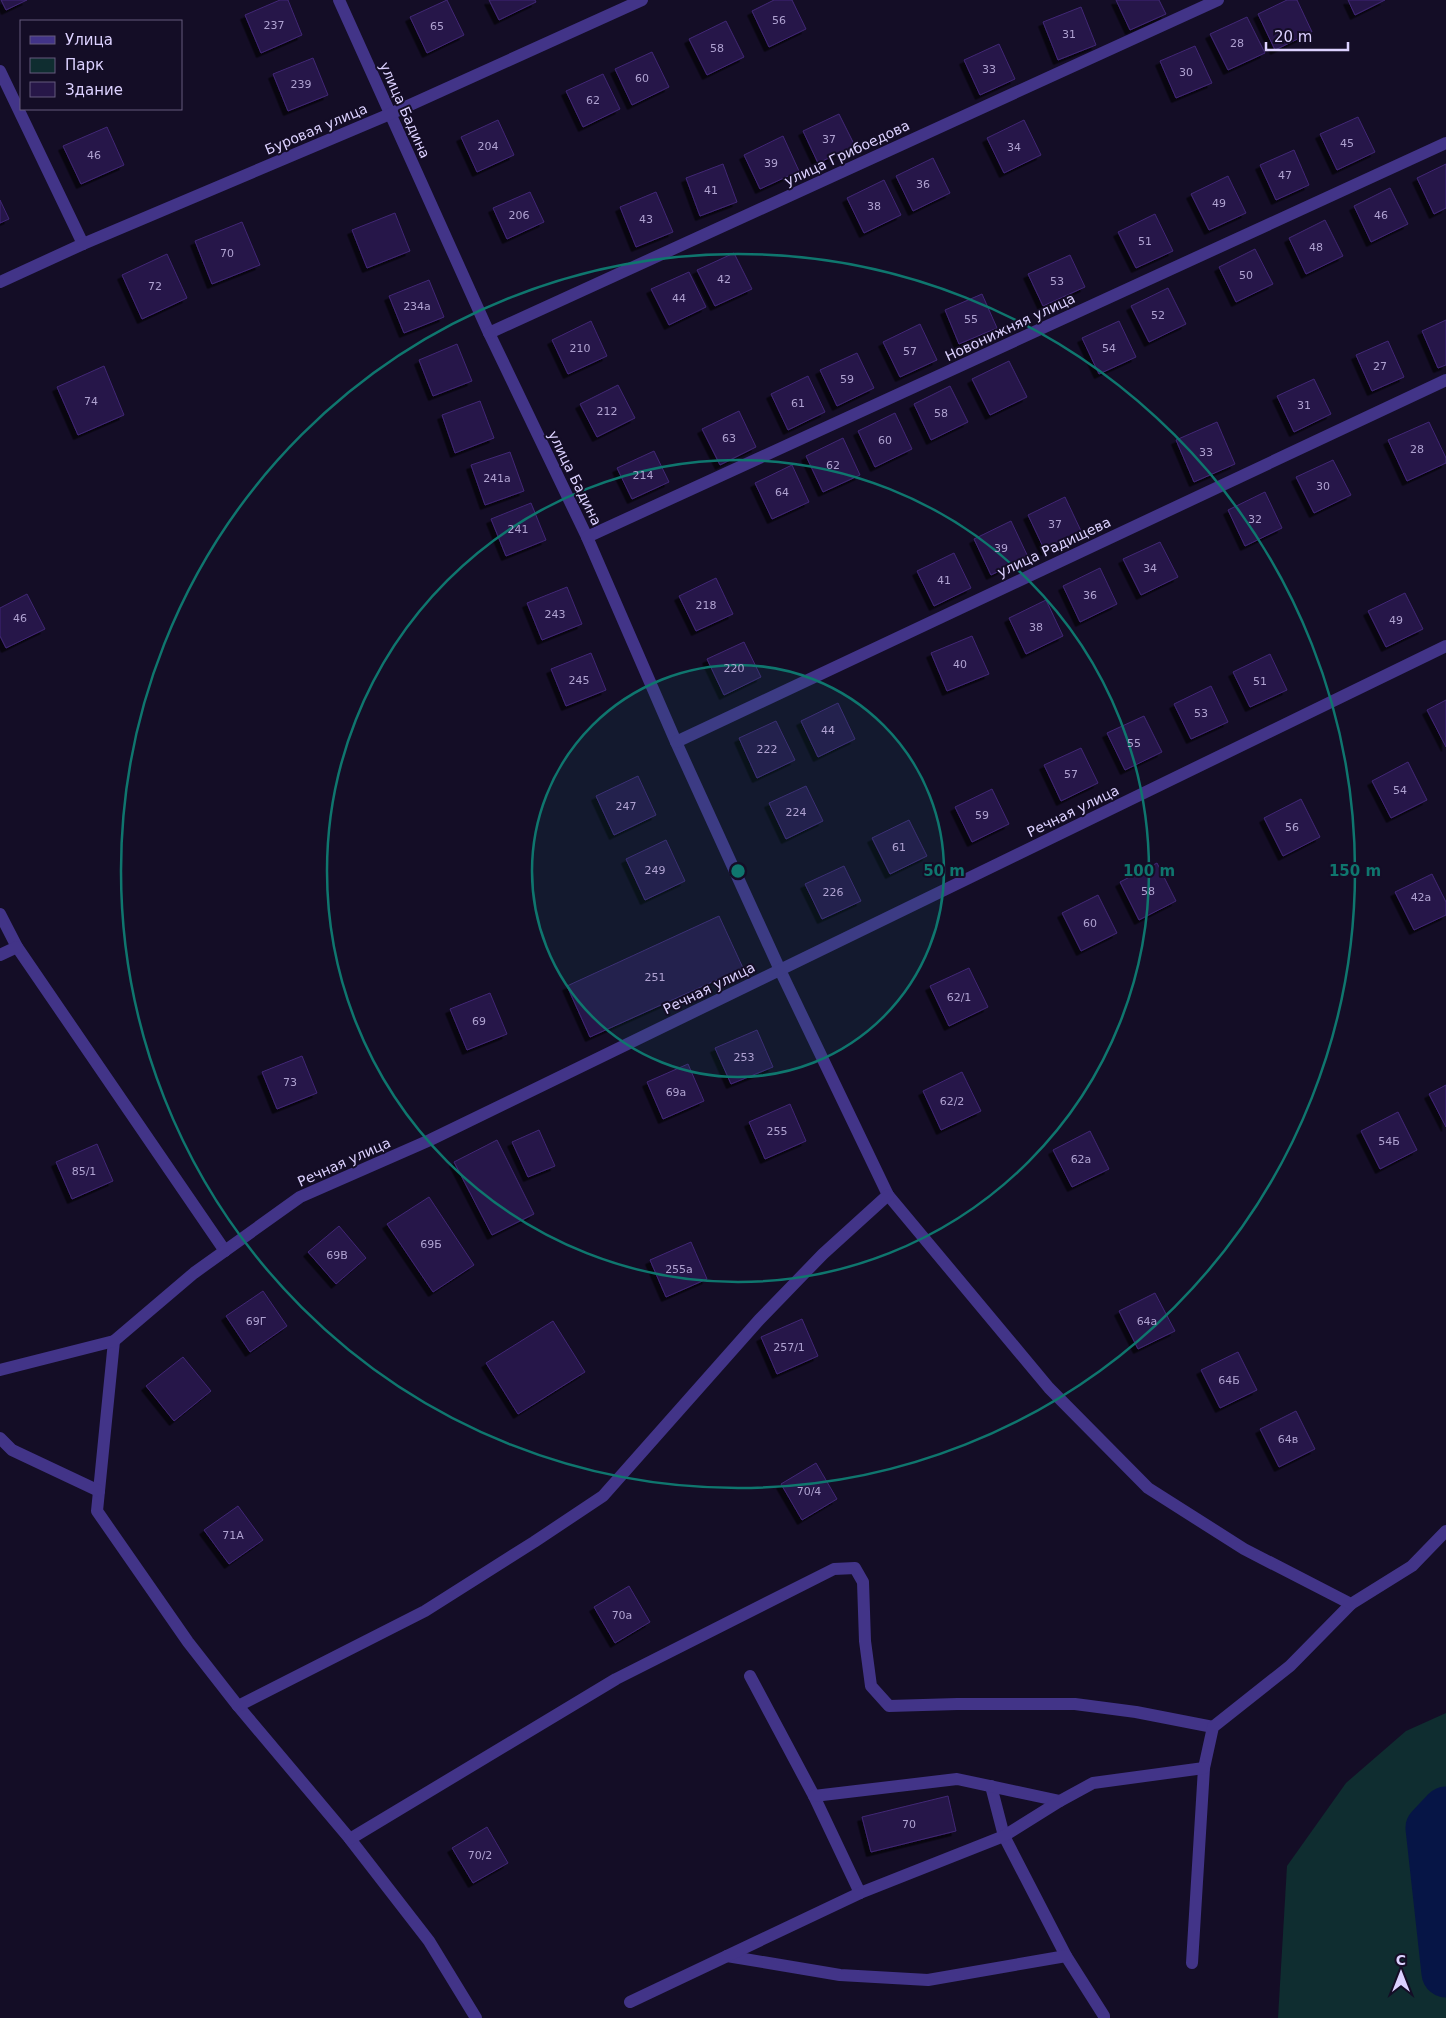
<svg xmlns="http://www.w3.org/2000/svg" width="1446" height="2018" font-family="'DejaVu Sans',sans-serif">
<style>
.green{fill:#0f2d30}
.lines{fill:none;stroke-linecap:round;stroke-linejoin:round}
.river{stroke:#061546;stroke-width:49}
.building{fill:#271748;stroke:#412776;filter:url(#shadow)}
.service{stroke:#423488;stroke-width:12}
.minor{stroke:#423488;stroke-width:12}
.ring{fill:none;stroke:#0f766e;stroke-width:2.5}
.labels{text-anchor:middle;stroke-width:4;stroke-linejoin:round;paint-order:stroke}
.number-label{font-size:11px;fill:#afa2d1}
.street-label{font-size:14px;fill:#dcd1ff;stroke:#140d26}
.centre{fill:#0f766e;stroke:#140d26;stroke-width:2.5}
.ring-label{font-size:15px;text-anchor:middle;font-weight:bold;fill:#0f766e;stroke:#140d26;stroke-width:4;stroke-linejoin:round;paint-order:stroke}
</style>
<defs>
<filter id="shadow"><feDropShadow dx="-4.5" dy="4.5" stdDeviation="0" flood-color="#0009"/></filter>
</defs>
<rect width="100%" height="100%" fill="#140d26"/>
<polygon class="green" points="1446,1713 1446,2018 1278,2018 1287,1866 1346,1783 1406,1731"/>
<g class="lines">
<polyline class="river" points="1446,1811 1430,1828 1446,1973"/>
</g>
<g class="building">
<polygon points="1,0 27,0 6,10"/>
<polygon points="280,0 288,0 302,35 261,53 245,15"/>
<polygon points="447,0 464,35 427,53 410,17"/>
<polygon points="489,0 535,0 536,2 499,20"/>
<polygon points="774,0 792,0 806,29 769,47 752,11"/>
<polygon points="1116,0 1159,0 1166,14 1130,30"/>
<polygon points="1287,0 1297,0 1312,32 1275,50 1258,14"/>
<polygon points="1348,0 1385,0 1355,15"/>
<polygon points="1081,7 1096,45 1058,60 1043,22"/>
<polygon points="1247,17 1265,53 1228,70 1210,34"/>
<polygon points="726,21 744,57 707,75 689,39"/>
<polygon points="999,44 1015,79 980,95 964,60"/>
<polygon points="1195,46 1212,83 1176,98 1160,61"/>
<polygon points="652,52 669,87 632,105 615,69"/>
<polygon points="313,58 328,95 288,111 273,74"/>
<polygon points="603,74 620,109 583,127 566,91"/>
<polygon points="839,114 855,146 818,163 803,131"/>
<polygon points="1358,117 1375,152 1337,170 1320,134"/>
<polygon points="498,120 514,155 477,172 461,137"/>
<polygon points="1024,120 1041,155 1004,173 987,138"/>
<polygon points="107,127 124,165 81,184 63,146"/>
<polygon points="783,136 799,171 760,189 744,155"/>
<polygon points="1294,150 1309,185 1276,200 1260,165"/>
<polygon points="933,158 950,193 913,211 896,176"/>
<polygon points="723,164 737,202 700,216 686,178"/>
<polygon points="1446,164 1446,208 1434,214 1417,178"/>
<polygon points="1228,176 1246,213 1209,230 1191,194"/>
<polygon points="884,180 901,215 864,233 847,198"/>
<polygon points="1390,188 1408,224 1371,242 1354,206"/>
<polygon points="530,192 544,222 507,239 493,208"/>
<polygon points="656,192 673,232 636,247 620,207"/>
<polygon points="0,200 9,219 0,223"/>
<polygon points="395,213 410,251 367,268 352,230"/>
<polygon points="1155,214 1173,251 1136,268 1118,232"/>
<polygon points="1325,220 1343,256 1306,274 1289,238"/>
<polygon points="242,222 260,265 212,284 195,241"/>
<polygon points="1255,249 1273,284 1236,302 1219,267"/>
<polygon points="734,253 752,289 715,306 697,270"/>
<polygon points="167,254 187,298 142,319 122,275"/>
<polygon points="1070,255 1085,287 1043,306 1028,274"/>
<polygon points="689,272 706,307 669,325 651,289"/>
<polygon points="429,280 444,317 404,333 389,296"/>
<polygon points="1168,288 1186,324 1149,342 1131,306"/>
<polygon points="982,294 997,328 959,344 945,310"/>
<polygon points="1446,320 1446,365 1438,368 1422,331"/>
<polygon points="591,321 607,356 568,374 552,340"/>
<polygon points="1119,321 1136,357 1099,374 1082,338"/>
<polygon points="920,324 937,360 900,377 883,342"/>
<polygon points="1388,341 1404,377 1372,391 1356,355"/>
<polygon points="457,344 472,381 433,396 419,360"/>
<polygon points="857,353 874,388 837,406 820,370"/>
<polygon points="1009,361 1027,397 990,415 972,379"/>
<polygon points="104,366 124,415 78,435 57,387"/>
<polygon points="808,376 825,412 788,430 771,394"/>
<polygon points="1314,379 1331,414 1294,432 1277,396"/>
<polygon points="618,385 635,418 597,437 580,404"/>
<polygon points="950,386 968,422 931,440 914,404"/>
<polygon points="480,401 494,438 455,453 442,415"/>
<polygon points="739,411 756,447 720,465 702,429"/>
<polygon points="895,413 912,449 875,467 858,431"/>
<polygon points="1217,422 1235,464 1194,482 1176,440"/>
<polygon points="1429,422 1446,458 1446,463 1407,481 1388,440"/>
<polygon points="843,438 860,475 823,492 806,456"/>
<polygon points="654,451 669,482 632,499 617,468"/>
<polygon points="510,452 524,491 485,505 471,465"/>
<polygon points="1333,460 1351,495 1314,513 1296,477"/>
<polygon points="792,465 809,502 772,519 755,483"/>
<polygon points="1265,492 1282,528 1245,546 1228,510"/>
<polygon points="1065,497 1082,533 1045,551 1028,515"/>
<polygon points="531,503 546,540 506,556 491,519"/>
<polygon points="1011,521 1028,557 991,575 974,539"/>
<polygon points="1160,542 1178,577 1141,595 1123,559"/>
<polygon points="954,553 971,588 934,606 917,571"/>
<polygon points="1100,568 1117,604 1080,622 1063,586"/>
<polygon points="716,578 733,614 696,631 679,596"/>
<polygon points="567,587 582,624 542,640 527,603"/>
<polygon points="1405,593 1423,629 1386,647 1368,611"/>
<polygon points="27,594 45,629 6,648 0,636 0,608"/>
<polygon points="1046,600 1063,636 1026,654 1009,618"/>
<polygon points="972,636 989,674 947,691 931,653"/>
<polygon points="744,642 761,677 724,695 707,659"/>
<polygon points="591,653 606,690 566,706 551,669"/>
<polygon points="1270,654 1287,690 1250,707 1233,672"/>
<polygon points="1211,686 1228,722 1191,739 1174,704"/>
<polygon points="1446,700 1446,747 1427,710"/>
<polygon points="838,703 855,739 818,757 801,721"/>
<polygon points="1144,716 1162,752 1125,770 1107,733"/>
<polygon points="776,721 795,760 757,778 739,738"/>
<polygon points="1081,748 1098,783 1061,801 1044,765"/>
<polygon points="1408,762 1427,800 1391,818 1372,781"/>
<polygon points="638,776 656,815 614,835 596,796"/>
<polygon points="806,786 823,821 786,839 769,803"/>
<polygon points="992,789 1009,824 972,842 955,807"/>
<polygon points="1301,799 1320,837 1283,856 1264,818"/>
<polygon points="909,820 927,856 890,874 872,838"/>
<polygon points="666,840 685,881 645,900 626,859"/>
<polygon points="1157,863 1176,901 1139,920 1120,882"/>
<polygon points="844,866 861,901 822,919 805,884"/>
<polygon points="1432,874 1446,902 1446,915 1414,930 1395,892"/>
<polygon points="1098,895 1117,933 1081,951 1062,913"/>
<polygon points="719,916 743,968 590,1037 567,986"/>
<polygon points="969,968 988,1007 949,1026 930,986"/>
<polygon points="490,993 507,1034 467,1050 450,1009"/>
<polygon points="757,1030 773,1067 731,1084 715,1048"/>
<polygon points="302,1056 317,1093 277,1109 262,1072"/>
<polygon points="688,1064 704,1101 663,1119 647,1082"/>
<polygon points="962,1072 981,1111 941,1130 923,1091"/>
<polygon points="1446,1085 1446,1127 1429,1094"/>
<polygon points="790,1104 806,1141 765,1159 749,1122"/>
<polygon points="1398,1112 1417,1150 1380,1169 1361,1131"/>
<polygon points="539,1130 555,1166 528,1177 512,1142"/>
<polygon points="1090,1131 1109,1169 1072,1187 1053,1150"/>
<polygon points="497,1140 534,1214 492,1235 454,1162"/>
<polygon points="97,1144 113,1181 72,1199 56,1162"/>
<polygon points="429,1197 474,1265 433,1292 387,1224"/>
<polygon points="339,1226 366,1258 336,1284 308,1252"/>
<polygon points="691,1242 707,1279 666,1297 650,1260"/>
<polygon points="263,1291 287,1326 250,1352 226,1316"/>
<polygon points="1155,1293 1175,1331 1138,1349 1119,1311"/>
<polygon points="802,1319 818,1356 777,1374 761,1337"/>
<polygon points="553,1321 585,1372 518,1414 486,1363"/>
<polygon points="1238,1352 1257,1390 1220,1408 1201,1370"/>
<polygon points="183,1357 211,1391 174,1421 146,1386"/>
<polygon points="1296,1411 1315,1449 1279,1467 1260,1429"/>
<polygon points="816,1463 837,1499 802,1520 781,1484"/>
<polygon points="238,1506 263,1540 229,1564 204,1530"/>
<polygon points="629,1586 650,1622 615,1643 594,1607"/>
<polygon points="948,1796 956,1831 871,1852 862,1817"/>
<polygon points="487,1827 508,1863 473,1883 452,1848"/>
</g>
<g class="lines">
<g class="service">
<polyline points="750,1676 814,1796 860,1893"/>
<polyline points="238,1706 350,1839 429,1941 476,2018"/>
<polyline points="991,1786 1004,1836 1066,1956 1104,2016 1104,2018"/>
<polyline points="814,1796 957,1779 1060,1801"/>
<polyline points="350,1839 616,1679 834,1569 855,1568 863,1582 865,1641 871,1686 889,1706 957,1704 1075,1704 1136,1712 1213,1727"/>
<polyline points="727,1956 840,1975 928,1980 1066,1956"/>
<polyline points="1192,1963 1204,1768 1213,1727 1290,1666 1351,1604"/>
<polyline points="630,2002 860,1893 1004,1836 1060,1801 1093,1783 1204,1768"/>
</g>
<g class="minor">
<polyline points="339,0 489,333 587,537 676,742 780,970 888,1195 1049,1388 1148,1488 1244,1549 1351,1604 1412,1566 1446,1531"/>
<polyline points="0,71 83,244"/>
<polyline points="0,282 83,244 390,114 642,0"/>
<polyline points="489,333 1218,0"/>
<polyline points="587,537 1446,143"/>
<polyline points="676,742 1446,380"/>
<polyline points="0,914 17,947 225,1251"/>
<polyline points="0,955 17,947"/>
<polyline points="114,1341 97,1511 188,1642 238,1706 425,1611 534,1542 603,1496 759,1320 823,1254 888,1195"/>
<polyline points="0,1370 114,1341 194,1273 300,1197 430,1140 1446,646"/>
<polyline points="0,1438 12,1450 99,1491"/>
</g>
</g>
<circle cx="738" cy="871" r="206" fill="#0f766e" fill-opacity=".12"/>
<g class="ring">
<circle cx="738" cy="871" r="206"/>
<circle cx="738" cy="871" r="411"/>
<circle cx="738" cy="871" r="617"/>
</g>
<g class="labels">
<g class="number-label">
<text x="779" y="24">56</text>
<text x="274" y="29">237</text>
<text x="437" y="30">65</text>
<text x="1069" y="38">31</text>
<text x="1237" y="47">28</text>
<text x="717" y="52">58</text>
<text x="989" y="73">33</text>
<text x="1186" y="76">30</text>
<text x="642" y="82">60</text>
<text x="301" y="88">239</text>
<text x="593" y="104">62</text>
<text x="829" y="143">37</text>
<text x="1347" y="147">45</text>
<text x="488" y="150">204</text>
<text x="1014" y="151">34</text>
<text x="94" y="159">46</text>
<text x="771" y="167">39</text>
<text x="1285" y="179">47</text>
<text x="923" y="188">36</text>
<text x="711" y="194">41</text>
<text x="1219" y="207">49</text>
<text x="874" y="210">38</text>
<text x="519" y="219">206</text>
<text x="1381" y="219">46</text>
<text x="646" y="223">43</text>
<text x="1145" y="245">51</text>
<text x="1316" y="251">48</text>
<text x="227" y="257">70</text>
<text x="1246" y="279">50</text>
<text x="724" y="283">42</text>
<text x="1057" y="285">53</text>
<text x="155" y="290">72</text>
<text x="679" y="302">44</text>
<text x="417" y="310">234а</text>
<text x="1158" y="319">52</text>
<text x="971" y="323">55</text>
<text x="580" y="352">210</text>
<text x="1109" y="352">54</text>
<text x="910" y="355">57</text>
<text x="1380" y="370">27</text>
<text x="847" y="383">59</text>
<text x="91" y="405">74</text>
<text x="798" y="407">61</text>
<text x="1304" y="409">31</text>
<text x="607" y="415">212</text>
<text x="941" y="417">58</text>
<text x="729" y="442">63</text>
<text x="885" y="444">60</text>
<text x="1417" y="453">28</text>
<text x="1206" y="456">33</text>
<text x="833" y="469">62</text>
<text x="643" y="479">214</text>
<text x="497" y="482">241а</text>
<text x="1323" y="490">30</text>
<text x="782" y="496">64</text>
<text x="1255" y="523">32</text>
<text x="1055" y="528">37</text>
<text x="518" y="533">241</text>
<text x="1001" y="552">39</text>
<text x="1150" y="572">34</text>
<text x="944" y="584">41</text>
<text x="1090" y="599">36</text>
<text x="706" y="609">218</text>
<text x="555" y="618">243</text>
<text x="20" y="622">46</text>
<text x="1396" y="624">49</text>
<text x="1036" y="631">38</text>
<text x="960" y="668">40</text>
<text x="734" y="672">220</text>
<text x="579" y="684">245</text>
<text x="1260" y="685">51</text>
<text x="1201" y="717">53</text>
<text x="828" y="734">44</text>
<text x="1134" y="747">55</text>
<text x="767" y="753">222</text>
<text x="1071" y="778">57</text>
<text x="1400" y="794">54</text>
<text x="626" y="810">247</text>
<text x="796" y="816">224</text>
<text x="982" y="819">59</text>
<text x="1292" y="831">56</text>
<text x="899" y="851">61</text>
<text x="655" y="874">249</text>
<text x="1148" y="895">58</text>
<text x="833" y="896">226</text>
<text x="1421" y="901">42а</text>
<text x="1090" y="927">60</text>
<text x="655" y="981">251</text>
<text x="959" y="1001">62/1</text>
<text x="479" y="1025">69</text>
<text x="744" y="1061">253</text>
<text x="290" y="1086">73</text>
<text x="676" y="1096">69а</text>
<text x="952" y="1105">62/2</text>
<text x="777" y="1135">255</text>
<text x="1389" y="1145">54Б</text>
<text x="1081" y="1163">62а</text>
<text x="84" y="1175">85/1</text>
<text x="431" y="1248">69Б</text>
<text x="337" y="1259">69В</text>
<text x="679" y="1273">255а</text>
<text x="256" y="1325">69Г</text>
<text x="1147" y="1325">64а</text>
<text x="789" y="1351">257/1</text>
<text x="1229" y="1384">64Б</text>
<text x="1288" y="1443">64в</text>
<text x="809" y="1495">70/4</text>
<text x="233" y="1539">71А</text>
<text x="622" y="1619">70а</text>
<text x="909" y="1828">70</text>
<text x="480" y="1859">70/2</text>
</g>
<g class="street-label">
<text transform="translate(405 110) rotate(66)" y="5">улица Бадина</text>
<text transform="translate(316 129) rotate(-23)" y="5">Буровая улица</text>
<text transform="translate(847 153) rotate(-25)" y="5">улица Грибоедова</text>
<text transform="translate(1010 327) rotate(-25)" y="5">Новонижняя улица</text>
<text transform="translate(575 478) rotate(64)" y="5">улица Бадина</text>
<text transform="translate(1054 547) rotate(-25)" y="5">улица Радищева</text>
<text transform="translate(1073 811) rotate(-26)" y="5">Речная улица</text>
<text transform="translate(709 988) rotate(-26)" y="5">Речная улица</text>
<text transform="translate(344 1162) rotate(-24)" y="5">Речная улица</text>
</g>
</g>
<circle cx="738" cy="871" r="8" class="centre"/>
<g class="ring-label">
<text x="944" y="876">50 m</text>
<text x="1149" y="876">100 m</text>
<text x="1355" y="876">150 m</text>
</g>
<rect x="20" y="20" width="162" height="90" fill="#140d26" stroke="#645b7d"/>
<rect x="30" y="36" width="25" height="8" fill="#423488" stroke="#645b7d"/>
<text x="65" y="45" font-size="15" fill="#dcd1ff">Улица</text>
<rect x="30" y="58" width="25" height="15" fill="#0f2d30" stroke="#645b7d"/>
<text x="65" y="70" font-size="15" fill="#dcd1ff">Парк</text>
<rect x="30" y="82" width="25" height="15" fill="#271748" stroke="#645b7d"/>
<text x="65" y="95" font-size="15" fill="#dcd1ff">Здание</text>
<g transform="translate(1401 1973)" stroke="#140d26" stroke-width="4" paint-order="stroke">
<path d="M0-4L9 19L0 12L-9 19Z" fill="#dcd1ff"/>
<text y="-8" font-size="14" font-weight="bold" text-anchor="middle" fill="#dcd1ff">С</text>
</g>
<path d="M1266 42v8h82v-8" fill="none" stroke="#dcd1ff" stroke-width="2.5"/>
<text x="1274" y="42" font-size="15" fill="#dcd1ff" stroke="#140d26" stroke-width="4" paint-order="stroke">20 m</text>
</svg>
